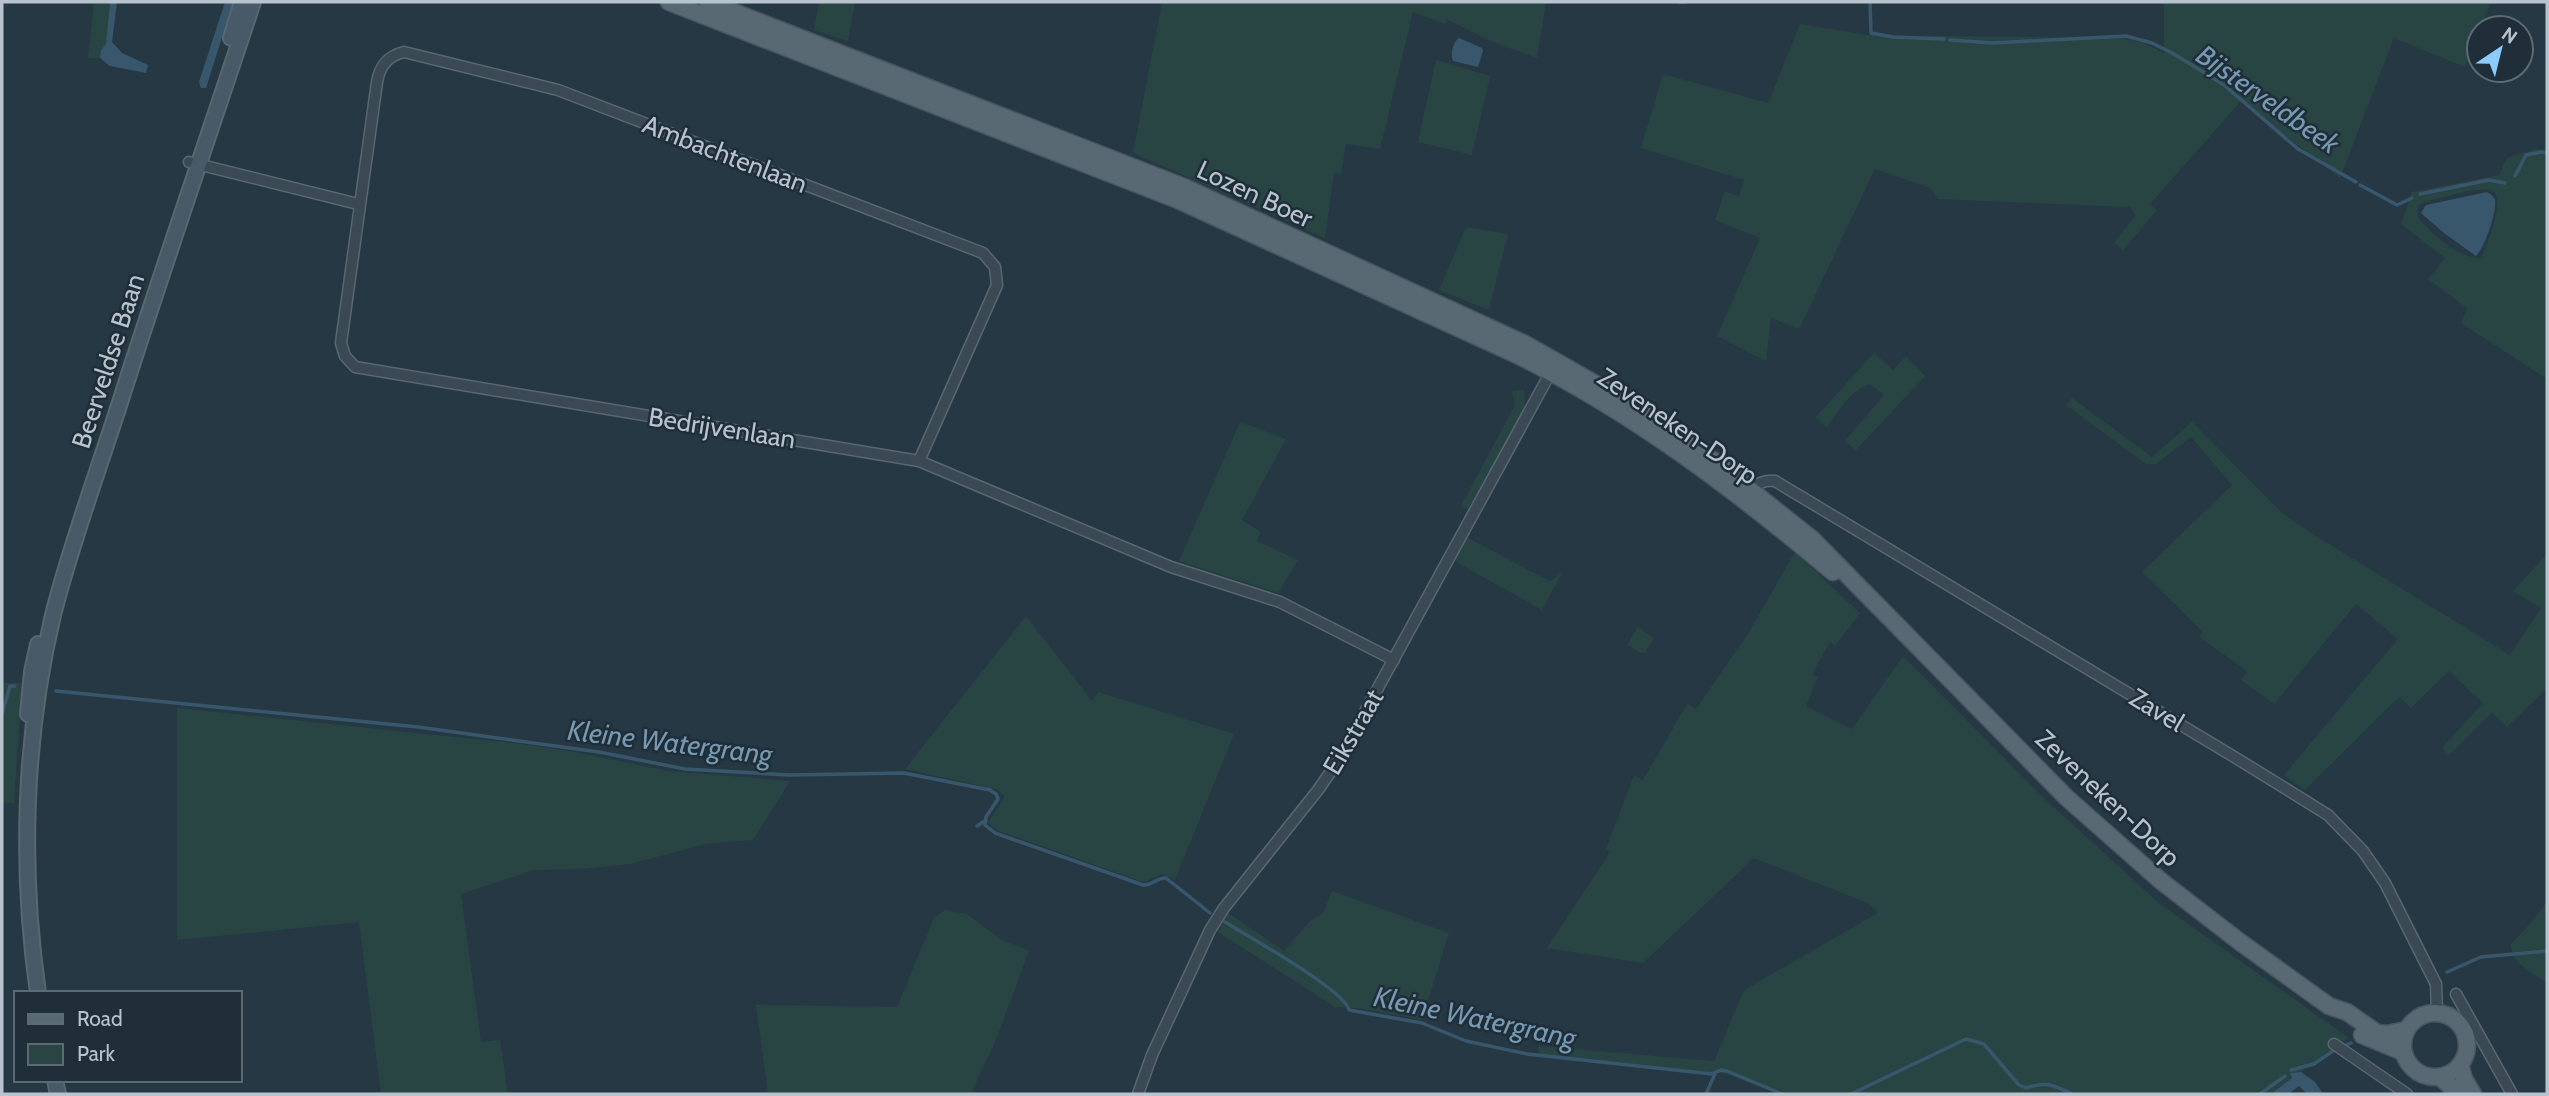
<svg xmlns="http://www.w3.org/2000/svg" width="2549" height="1096" font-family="Cabin,sans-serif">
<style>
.green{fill:#284544;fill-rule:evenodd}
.water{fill:#39576c}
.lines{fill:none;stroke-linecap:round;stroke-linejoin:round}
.stream{stroke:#39576c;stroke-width:3.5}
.street-casing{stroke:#596771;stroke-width:13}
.secondary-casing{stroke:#596771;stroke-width:18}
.primary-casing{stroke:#475560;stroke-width:19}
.street{stroke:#3a4954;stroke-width:10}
.secondary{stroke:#485967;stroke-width:14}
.primary{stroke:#596974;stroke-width:16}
.labels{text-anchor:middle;stroke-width:5;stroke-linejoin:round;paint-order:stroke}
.street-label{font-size:26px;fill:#b8c4cd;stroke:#1f2e39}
.water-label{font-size:28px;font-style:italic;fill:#779ab2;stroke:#1f2e39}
</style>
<rect width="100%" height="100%" fill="#263844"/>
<g class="green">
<polygon points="94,2 110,2 106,44 101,50 100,58 88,58"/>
<polygon points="819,2 855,2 848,41 814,30"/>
<polygon points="1162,2 1546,2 1537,58 1498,44 1446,19 1445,24 1413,12 1380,149 1346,144 1341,174 1334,173 1325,238 1133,153"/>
<polygon points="2164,2 2491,2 2465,67 2394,38 2340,178 2241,101 2150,204 2157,210 2123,250 2114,243 2135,216 2130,207 1938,199 1930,188 1875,169 1799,329 1771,318 1766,361 1717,336 1760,238 1715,220 1725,191 1739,197 1744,180 1641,148 1663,74 1768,103 1800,24 1867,35 2122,38 2143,43 2164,53"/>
<polygon points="1436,60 1490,76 1472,155 1418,142"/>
<path d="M 2535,149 L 2547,151 L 2547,379 L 2461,323 L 2467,308 L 2428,279 L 2445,258 L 2401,224 L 2412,192 L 2499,175 L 2507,158 ZM 2487,189 C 2492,191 2495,191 2496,196 C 2501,208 2487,246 2481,258 C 2459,259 2430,233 2418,217 L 2418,206 L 2424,202 L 2468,191 Z"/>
<polygon points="1466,227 1508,234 1489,310 1439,290"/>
<path d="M 1874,353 L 1893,370 L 1906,356 L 1925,376 L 1856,450 L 1845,441 L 1884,395 L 1870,384 C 1850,390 1839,411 1827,427 L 1815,418 Z"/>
<polygon points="1524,390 1525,408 1468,509 1461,506 1515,405 1512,391"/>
<polygon points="2072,398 2152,457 2192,422 2282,513 2311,533 2510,655 2541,608 2513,591 2547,554 2547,688 2507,727 2492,712 2449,755 2442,748 2483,703 2449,671 2411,708 2399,697 2305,790 2284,775 2398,639 2356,604 2274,704 2241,680 2247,671 2199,637 2203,632 2142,572 2232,485 2191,437 2156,464 2146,464 2066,405"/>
<polygon points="1240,422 1286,439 1242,520 1261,532 1257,541 1298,560 1278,593 1179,561"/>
<polygon points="1466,537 1550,581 1562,573 1542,610 1456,562 1456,556"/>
<polygon points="1795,552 1860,613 1835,646 1830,642 1812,674 1818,677 1806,706 1852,729 1903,656 2046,800 2160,904 2349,1038 2301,1072 2291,1073 2292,1078 2271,1094 1778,1094 1727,1074 1539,1054 1538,1046 1714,1061 1744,990 1878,913 1870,904 1754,858 1643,963 1547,948 1610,852 1606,849 1634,775 1643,780 1687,704 1696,709 1749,632"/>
<polygon points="1026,616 1092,701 1098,692 1234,734 1175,880 1162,874 1145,882 1140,881 999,831 988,823 1003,800 1004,795 999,790 905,769"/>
<polygon points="1638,627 1654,638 1645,653 1641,653 1627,645"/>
<polygon points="2,683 22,683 14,803 2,802"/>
<polygon points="177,708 513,743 570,751 668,771 790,781 753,840 710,843 630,864 581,869 534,870 461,894 481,1042 500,1040 508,1094 381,1094 359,922 177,940"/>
<polygon points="1332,891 1449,933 1422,1020 1358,1008 1335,1007 1218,932 1228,913 1284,951 1310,921 1323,913"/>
<path d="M 2547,902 L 2547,983 C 2533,973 2510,963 2511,944 L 2529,925 Z"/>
<polygon points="945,910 967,914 1000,939 1029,951 996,1040 972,1091 980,1094 768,1094 756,1005 897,1007 934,918"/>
</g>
<g class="water">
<polygon points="110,2 117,2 112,42 122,53 148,65 146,73 110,66 100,58 101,50 106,44"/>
<polygon points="225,2 233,2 206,88 201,88 199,82"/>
<path d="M 1459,38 L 1482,48 L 1483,51 L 1478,67 L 1453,61 C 1450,54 1453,42 1459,38 Z"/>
<path d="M 2487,192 C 2490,194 2493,195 2495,200 C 2497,212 2485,247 2476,256 L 2444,233 L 2421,213 L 2426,205 Z"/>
<polygon points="2301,1072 2315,1082 2323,1094 2307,1094 2299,1086 2288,1094 2271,1094 2292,1078 2290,1073"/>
</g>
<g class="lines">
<g class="stream">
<polyline points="1679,2 1685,2"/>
<polyline points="1870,2 1871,33 1893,37 1944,39"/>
<polyline points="1950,40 1993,43 2126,36 2152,43 2174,54 2224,85 2298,149 2356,182"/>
<polyline points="2515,176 2526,155 2541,152 2547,153"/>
<polyline points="2360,185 2397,205 2412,198"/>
<polyline points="2420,194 2489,180 2505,183"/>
<path d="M 56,691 L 418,727 L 599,752 L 685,769 L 789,775 L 904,773 L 990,790 L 996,794 L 998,799 L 986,817 L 985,825 L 995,833 L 1143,885 C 1153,886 1157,877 1166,878 L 1210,913"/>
<polyline points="2,714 10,686 15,686"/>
<polyline points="977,826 986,820"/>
<path d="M 1225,922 C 1247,936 1345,990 1349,1010 L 1422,1023 L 1466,1041 L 1527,1054 L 1712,1074 L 1721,1070 L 1727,1071 L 1782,1094"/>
<polyline points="2447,972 2481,957 2547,951"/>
<polyline points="2346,1045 2351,1043"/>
<polyline points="2291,1070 2314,1064 2333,1051"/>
<polyline points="1706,1094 1715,1074"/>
<path d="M 1851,1094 L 1966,1039 L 1984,1044 L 2019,1085 L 2026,1088 C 2047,1081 2053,1085 2072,1094"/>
<polyline points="2260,1094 2285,1076"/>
</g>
<defs>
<g id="street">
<polyline points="189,162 358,204"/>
<path d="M 919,461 L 997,285 L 995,267 L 983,253 L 558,90 L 404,52 C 388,56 380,65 377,82 L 341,343 L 345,356 L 355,367 L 919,461 L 1171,567 L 1280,602 L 1394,660"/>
<path d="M 1748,493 C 1757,485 1762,479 1775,481 L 2236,758 L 2328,815 L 2363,851 L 2385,883 L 2436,984 L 2437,1013"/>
<polyline points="2456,994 2512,1094"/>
<polyline points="2334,1044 2407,1094"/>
<polyline points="1138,1094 1152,1055 1210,930 1224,908 1318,790 1338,761 1553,368"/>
</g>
<g id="secondary">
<polyline points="231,38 242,2"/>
<polyline points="28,714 32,672 38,644"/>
<path d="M 38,993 C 20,868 24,737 53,615 C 72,540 100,466 123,393 C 165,262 210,132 253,2"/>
<polyline points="55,1080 58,1094"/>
</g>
<g id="primary">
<path d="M 669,2 L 1178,200 L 1513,353 C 1630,410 1734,489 1833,572"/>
<polyline points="708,2 1184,187 1525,344 1631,404 1714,461 1812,539 2067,798 2161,881 2240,942 2329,1006 2347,1012 2377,1033 2387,1034 2406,1030"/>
<circle cx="2435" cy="1045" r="32"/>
<polyline points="2362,1035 2403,1052"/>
<polyline points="2460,1065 2464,1079 2473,1094"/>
<polyline points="2440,1077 2459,1094"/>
</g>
</defs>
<use href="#street" class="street-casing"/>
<use href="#secondary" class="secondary-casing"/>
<use href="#primary" class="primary-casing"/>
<use href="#street" class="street"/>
<use href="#secondary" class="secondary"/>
<use href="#primary" class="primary"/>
</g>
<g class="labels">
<g class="street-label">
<text transform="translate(725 154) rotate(21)" y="9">Ambachtenlaan</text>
<text transform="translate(1255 194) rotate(25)" y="9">Lozen Boer</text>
<text transform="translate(108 361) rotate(-72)" y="9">Beerveldse Baan</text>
<text transform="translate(1678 426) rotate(34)" y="9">Zeveneken-Dorp</text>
<text transform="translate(722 428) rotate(9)" y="9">Bedrijvenlaan</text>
<text transform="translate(2157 710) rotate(31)" y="9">Zavel</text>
<text transform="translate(1353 732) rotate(-60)" y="9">Eikstraat</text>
<text transform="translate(2108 798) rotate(43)" y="9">Zeveneken-Dorp</text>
</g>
<g class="water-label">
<text transform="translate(2268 99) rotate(35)" y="10">Bijsterveldbeek</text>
<text transform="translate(670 742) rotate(7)" y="10">Kleine Watergrang</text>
<text transform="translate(1475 1017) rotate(12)" y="10">Kleine Watergrang</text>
</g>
</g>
<rect width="2549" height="1096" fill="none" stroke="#b8c4cd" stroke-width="7"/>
<rect x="14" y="991" width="228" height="91" fill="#1f2e39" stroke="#5c6a74" stroke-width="2"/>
<rect x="28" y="1014" width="35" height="10" fill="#596974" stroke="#5c6a74" stroke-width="2"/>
<text x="77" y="1026" font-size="21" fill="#b8c4cd">Road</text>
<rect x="28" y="1044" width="35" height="21" fill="#284544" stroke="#5c6a74" stroke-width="2"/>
<text x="77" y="1061" font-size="21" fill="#b8c4cd">Park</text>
<g transform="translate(2500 49) rotate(35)"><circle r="33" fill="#1f2e39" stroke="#5c6a74" stroke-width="2"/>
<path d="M0-5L12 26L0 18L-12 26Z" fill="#8dcbfd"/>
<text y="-10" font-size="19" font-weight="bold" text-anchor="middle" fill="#b8c4cd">N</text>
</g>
</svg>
